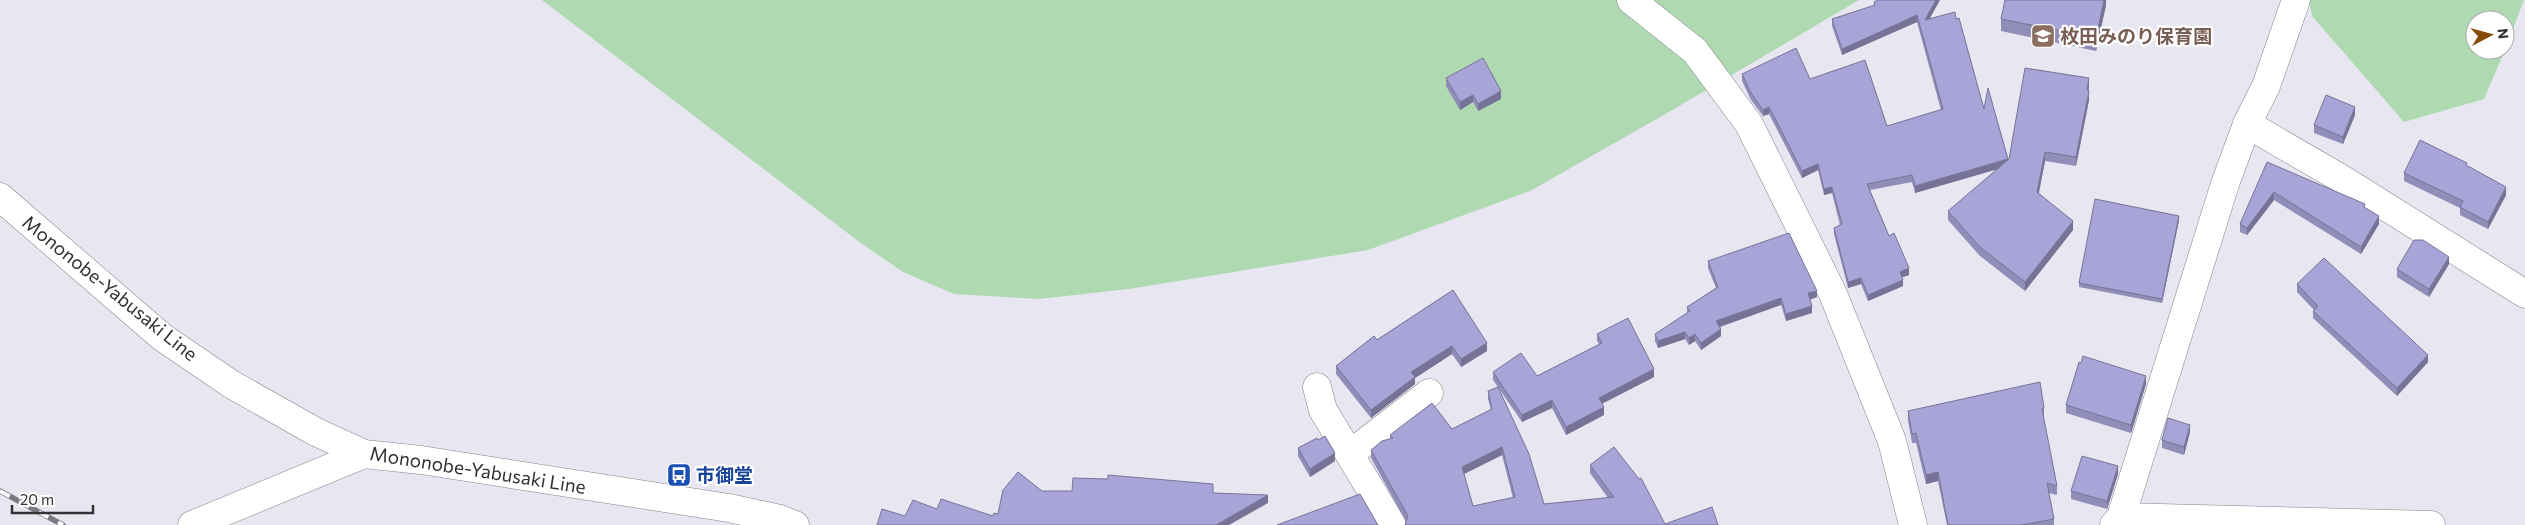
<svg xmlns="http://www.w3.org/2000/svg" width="2525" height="525" font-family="Commissioner,'Noto Sans JP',sans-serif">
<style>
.green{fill:#aed9b1}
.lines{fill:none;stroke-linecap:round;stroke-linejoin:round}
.minor-casing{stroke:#84848c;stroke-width:29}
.major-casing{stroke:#84848c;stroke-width:29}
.minor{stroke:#fff;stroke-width:28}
.major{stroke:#fff;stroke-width:28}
.rail-casing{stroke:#7a7a80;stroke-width:5.5}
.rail{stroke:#fff;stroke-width:4;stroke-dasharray:11;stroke-linecap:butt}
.wall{fill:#918db9;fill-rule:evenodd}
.shaded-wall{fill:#767396}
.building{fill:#a9a4d7;stroke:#767396;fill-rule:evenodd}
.labels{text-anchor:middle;stroke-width:4.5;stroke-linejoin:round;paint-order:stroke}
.education-label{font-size:19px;font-weight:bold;fill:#785e54;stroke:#fff;text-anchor:start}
.street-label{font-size:19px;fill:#323235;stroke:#fff}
.transit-label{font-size:19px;font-weight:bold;fill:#164399;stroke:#fff;text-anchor:start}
</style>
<rect width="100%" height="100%" fill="#e8e7f1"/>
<g class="green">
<polygon points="542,0 1859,0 1669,112 1530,191 1368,250 1129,289 1039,299 954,294 903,272 858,241"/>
<polygon points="2309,0 2524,0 2505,50 2505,20 2475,20 2475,50 2505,50 2484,99 2404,122 2312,16"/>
</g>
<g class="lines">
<defs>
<g id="minor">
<polyline points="1631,0 1695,51 1749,124 1833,294 1892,441 1913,525"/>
<polyline points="2247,124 2342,179 2525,294"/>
<polyline points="1317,387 1323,410 1392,525"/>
<polyline points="1350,454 1429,393"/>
<polyline points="2121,517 2431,525"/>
<polyline points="192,525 364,454"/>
<polyline points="2114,525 2121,517 2225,184 2247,124 2266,86 2296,0"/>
</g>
<polyline id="major" points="0,197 162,337 231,384 316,432 364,454 421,460 729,508 780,519 795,525"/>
</defs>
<use href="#minor" class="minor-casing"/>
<use href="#major" class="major-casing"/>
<use href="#minor" class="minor"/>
<use href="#major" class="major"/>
<defs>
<polyline id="rail" points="0,491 63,525"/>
</defs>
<use href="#rail" class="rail-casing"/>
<use href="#rail" class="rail"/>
</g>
<g class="wall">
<polygon points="1940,0 1929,19 1956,19 1984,109 2008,160 2089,87 2088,91 2089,100 2076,166 2045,161 2039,193 2073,230 2025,291 1980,256 1948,220 1948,211 1998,169 1915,193 1912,182 1870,190 1889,236 1909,275 1902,277 1903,286 1868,301 1861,284 1848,288 1834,234 1834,228 1840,225 1832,193 1824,195 1818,170 1802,178 1769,114 1763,116 1751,100 1742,81 1742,74 1810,79 1887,126 1941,110 1917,22 1842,55 1832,26 1832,19 1874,6 1874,2"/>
<polygon points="2104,0 2106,0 2106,5 2096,51 2001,31 2001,19"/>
<polygon points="1446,78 1501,99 1478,111 1473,102 1460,110 1446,86"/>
<polygon points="2355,115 2343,144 2314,133 2314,125"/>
<polygon points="2267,162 2365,208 2379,224 2361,254 2274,200 2247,235 2240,232 2240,224"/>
<polygon points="2467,166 2506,195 2488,229 2460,215 2460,208 2404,181 2404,173"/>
<polygon points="2179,220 2162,303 2079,287 2079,283"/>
<polygon points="1708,261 1817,297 1810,300 1812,313 1786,321 1781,305 1720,327 1721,336 1701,350 1695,341 1689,345 1685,339 1658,348 1655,341 1655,334 1687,313 1687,307 1716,288 1708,268"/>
<polygon points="2449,264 2429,297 2397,277 2397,269"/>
<polygon points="2297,284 2428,362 2397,396 2313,318 2313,311 2314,310 2297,292"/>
<polygon points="1453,290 1487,351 1461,367 1452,354 1415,378 1415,384 1371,418 1336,374 1336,366"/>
<polygon points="1597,334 1654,377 1602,404 1604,415 1566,435 1552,408 1522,422 1493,380 1493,372 1537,376 1599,344 1597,341"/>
<polygon points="2146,384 2131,433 2066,413 2066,405"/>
<path d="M 1488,391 L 1544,504 L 1608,498 L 1590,473 L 1590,465 L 1665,524 L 1718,525 L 1406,522 L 1371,458 L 1371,450 L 1390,439 L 1390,435 L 1452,429 L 1491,410 L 1488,399 ZM 1502,455 L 1513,498 L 1473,506 L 1464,474 Z"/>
<polygon points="2044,408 2044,418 2043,418 2057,486 2057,495 2049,493 2054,519 2054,525 1947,525 1938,481 1926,484 1916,443 1912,443 1908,420 1908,411"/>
<polygon points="2190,432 2184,455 2162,448 2162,440"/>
<polygon points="1318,440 1335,461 1310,477 1298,456 1298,448"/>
<polygon points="2118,474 2107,509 2071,499 2071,491"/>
</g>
<g class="shaded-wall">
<polygon points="1936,0 1940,0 1925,27 1925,20"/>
<polygon points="2104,0 2106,0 2106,5 2096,51 2096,38"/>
<polygon points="1917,15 1917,22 1842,55 1842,49"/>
<polygon points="2089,78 2089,87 2087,100 2087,90"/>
<polygon points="1501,91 1501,99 1478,111 1478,104"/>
<polygon points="2089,91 2089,100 2076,166 2076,157"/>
<polygon points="1473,95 1473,102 1460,110 1460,102"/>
<polygon points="1769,107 1769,114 1763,116 1763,110"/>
<polygon points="2355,107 2355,115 2343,144 2343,137"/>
<polygon points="2045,152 2045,161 2037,201 2037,192"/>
<polygon points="2008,159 2008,166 1915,193 1915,186"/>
<polygon points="1818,164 1818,170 1802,178 1802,171"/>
<polygon points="1832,187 1832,193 1824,195 1824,189"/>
<polygon points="2506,187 2506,195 2488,229 2488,222"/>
<polygon points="2274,192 2274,200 2247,235 2247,228"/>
<polygon points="2179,216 2179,220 2162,303 2162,299"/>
<polygon points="2379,216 2379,224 2361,254 2361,247"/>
<polygon points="2073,221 2073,230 2025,291 2025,282"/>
<polygon points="2449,257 2449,264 2429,297 2429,289"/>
<polygon points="1909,268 1909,275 1900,278 1900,272"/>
<polygon points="1861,278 1861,284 1848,288 1848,282"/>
<polygon points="1903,280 1903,286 1868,301 1868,295"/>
<polygon points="1817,291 1817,297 1808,300 1808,293"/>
<polygon points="1781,298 1781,305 1716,328 1716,321"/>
<polygon points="1812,306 1812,313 1786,321 1786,314"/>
<polygon points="1721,329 1721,336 1701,350 1701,343"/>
<polygon points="1685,332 1685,339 1658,348 1658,341"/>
<polygon points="1695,334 1695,341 1689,345 1689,338"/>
<polygon points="1487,343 1487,351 1461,367 1461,359"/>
<polygon points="1452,346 1452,354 1415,378 1415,384 1371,418 1371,410 1411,372"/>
<polygon points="2428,355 2428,362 2397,396 2397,388"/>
<polygon points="1654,369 1654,377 1599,405 1599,398"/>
<polygon points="2146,376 2146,384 2131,433 2131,425"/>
<polygon points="1552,400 1552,408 1522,422 1522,415"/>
<polygon points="1604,407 1604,415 1566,435 1566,427"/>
<polygon points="2190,425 2190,432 2184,455 2184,447"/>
<polygon points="1502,447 1502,455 1462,475 1462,467"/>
<polygon points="1335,453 1335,461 1310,477 1310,469"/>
<polygon points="2118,466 2118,474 2107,509 2107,501"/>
<polygon points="1938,472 1938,481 1926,484 1926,475"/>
<polygon points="1268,495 1268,503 1229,525 1216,525"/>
</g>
<g class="building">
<polygon points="1878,0 1936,0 1925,20 1955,12 1956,19 1959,18 1984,109 1988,88 2008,159 1915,186 1912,175 1867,184 1889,236 1894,233 1909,268 1900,272 1903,280 1868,295 1861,278 1848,282 1834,228 1842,224 1832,187 1824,189 1818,164 1802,171 1769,107 1763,110 1751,93 1742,74 1796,48 1810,79 1865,60 1887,126 1943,109 1917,15 1842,49 1832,19 1875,5 1874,2"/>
<polygon points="2005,0 2104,0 2096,38 2001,19"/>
<polygon points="1483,58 1501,91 1478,104 1473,95 1460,102 1446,78"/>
<polygon points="2025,68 2089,78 2087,90 2089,91 2076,157 2045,152 2037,192 2073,221 2025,282 1980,247 1948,211 2009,159"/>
<polygon points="2326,95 2355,107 2343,137 2314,125"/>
<polygon points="2420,140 2467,163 2466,165 2506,187 2488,222 2460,207 2463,201 2404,173"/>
<polygon points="2267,162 2365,204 2364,207 2379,216 2361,247 2274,192 2247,228 2240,224"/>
<polygon points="2095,199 2179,216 2162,299 2079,283"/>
<polygon points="1789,233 1817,291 1808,293 1812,306 1786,314 1781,298 1716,321 1721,329 1701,343 1695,334 1689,338 1685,332 1658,341 1655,334 1690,311 1687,307 1718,287 1708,261"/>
<polygon points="2414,240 2423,240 2449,257 2429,289 2397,269"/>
<polygon points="2324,258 2428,355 2397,388 2313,311 2318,306 2297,284"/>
<polygon points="1453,290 1487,343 1461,359 1452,346 1411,372 1415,377 1371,410 1336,366 1374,336 1377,340"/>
<polygon points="1628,318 1654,369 1599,398 1604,407 1566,427 1552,400 1522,415 1493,372 1521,353 1537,376 1602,343 1597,334"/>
<polygon points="2083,356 2146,376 2131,425 2066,405 2079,362 2081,363"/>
<polygon points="2040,382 2044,408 2042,409 2057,486 2047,483 2054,519 2021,525 1948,525 1938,472 1926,475 1916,433 1912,434 1908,411"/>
<path d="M 1498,387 L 1529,454 L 1544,504 L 1614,497 L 1590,465 L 1614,447 L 1639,479 L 1641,478 L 1665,524 L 1712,507 L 1718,525 L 1405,525 L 1408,516 L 1371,450 L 1382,441 L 1393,438 L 1390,435 L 1432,403 L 1452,429 L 1492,409 L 1488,391 ZM 1502,447 L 1515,497 L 1473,506 L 1462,467 Z"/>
<polygon points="2168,418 2190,425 2184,447 2162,440"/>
<polygon points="1325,436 1335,453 1310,469 1298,448 1317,438 1318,440"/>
<polygon points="2082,456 2118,466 2107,501 2071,491"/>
<polygon points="1018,472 1042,491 1072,491 1073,478 1108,479 1108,475 1213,484 1213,493 1268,495 1216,525 877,525 882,509 905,516 913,500 937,509 941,499 993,516 994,513 998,514 1003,490"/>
<polygon points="1360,494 1378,525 1277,525"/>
</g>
<defs>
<symbol id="school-square" viewBox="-11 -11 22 22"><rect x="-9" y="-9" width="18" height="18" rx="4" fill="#8d6e63" stroke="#fff"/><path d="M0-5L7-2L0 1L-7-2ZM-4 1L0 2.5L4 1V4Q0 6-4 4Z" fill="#fff"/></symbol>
<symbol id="bus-square" viewBox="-11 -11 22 22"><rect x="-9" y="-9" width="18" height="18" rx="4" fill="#1a4fb4" stroke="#fff"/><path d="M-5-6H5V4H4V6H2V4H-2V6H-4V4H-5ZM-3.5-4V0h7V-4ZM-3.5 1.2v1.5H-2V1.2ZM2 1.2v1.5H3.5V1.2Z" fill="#fff"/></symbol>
</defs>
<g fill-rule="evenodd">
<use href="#school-square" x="2029" y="22" width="28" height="28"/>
<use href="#bus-square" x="665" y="461" width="28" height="28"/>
</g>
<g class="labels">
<g class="education-label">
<text x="2060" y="43">枚田みのり保育園</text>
</g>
<g class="street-label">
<text transform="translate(110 288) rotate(39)" y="7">Mononobe-Yabusaki Line</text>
<text transform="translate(478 470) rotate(9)" y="7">Mononobe-Yabusaki Line</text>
</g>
<g class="transit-label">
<text x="696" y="482">市御堂</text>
</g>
</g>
<g transform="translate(2490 35) rotate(84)"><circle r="24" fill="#ffffff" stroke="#adadae"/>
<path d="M0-4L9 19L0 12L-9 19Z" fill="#874a08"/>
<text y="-8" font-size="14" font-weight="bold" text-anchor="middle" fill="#323235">N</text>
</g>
<path d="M12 505v8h81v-8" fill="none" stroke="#323235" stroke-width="2.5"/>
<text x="20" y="505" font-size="15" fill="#323235" stroke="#ffffff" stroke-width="4" paint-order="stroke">20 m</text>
</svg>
